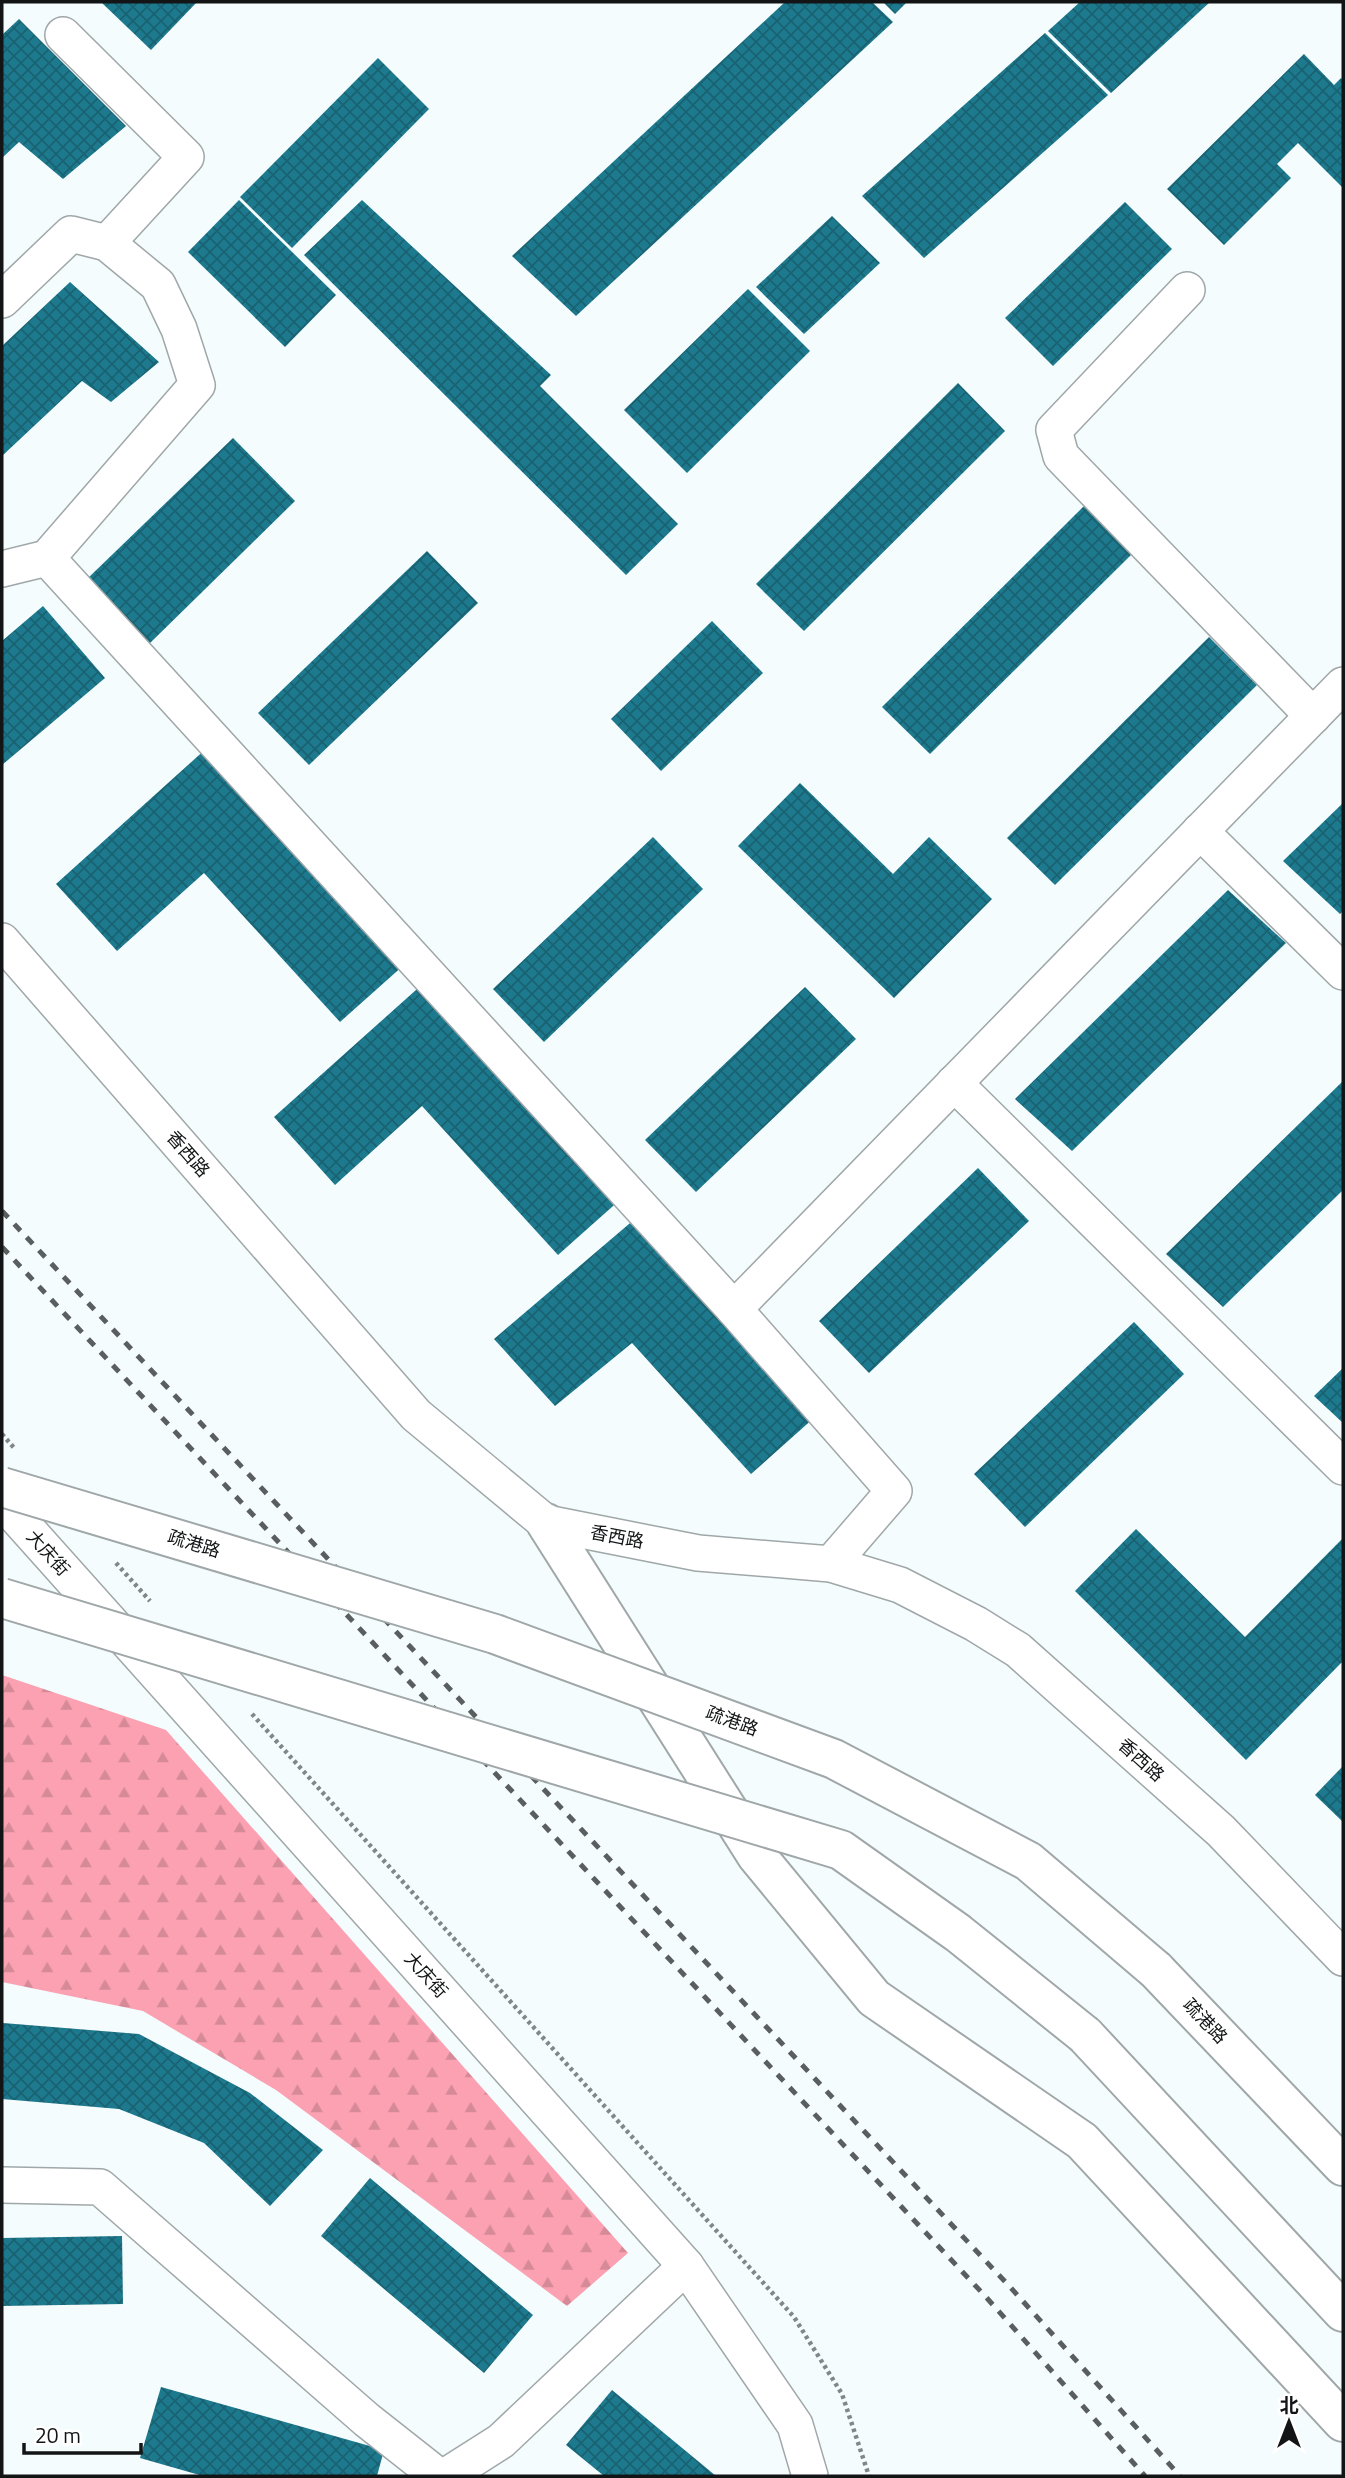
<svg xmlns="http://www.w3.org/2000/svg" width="1345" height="2478" font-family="'Titillium Web','Noto Sans SC',sans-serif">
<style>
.forest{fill:url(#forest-firs)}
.building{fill:url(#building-cross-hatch)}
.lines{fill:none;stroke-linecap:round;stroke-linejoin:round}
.street-casing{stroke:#a0a7a9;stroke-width:38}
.highway-casing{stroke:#a0a7a9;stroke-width:42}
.path{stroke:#818687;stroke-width:4.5;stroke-dasharray:3.5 3.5;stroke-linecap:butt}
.street{stroke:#fff;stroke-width:35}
.highway{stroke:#fff;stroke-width:38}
.rail{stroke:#5a5e5f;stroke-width:5;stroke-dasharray:9 9;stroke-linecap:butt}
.highway-bridge-casing{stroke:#a0a7a9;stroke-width:42;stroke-linecap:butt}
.highway-bridge{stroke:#fff;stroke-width:38}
.labels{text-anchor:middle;stroke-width:5;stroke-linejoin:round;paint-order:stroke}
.street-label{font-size:18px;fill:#121415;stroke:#fff}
</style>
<defs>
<pattern id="forest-firs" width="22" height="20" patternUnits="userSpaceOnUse" patternTransform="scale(1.75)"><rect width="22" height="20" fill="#fba1b2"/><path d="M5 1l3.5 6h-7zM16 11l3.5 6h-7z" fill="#d68a98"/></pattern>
<pattern id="building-cross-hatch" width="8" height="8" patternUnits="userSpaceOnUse" patternTransform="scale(1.75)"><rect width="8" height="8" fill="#1d798d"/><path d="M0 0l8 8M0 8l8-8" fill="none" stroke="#186272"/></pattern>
</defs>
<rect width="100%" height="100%" fill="#f4fcfe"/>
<polygon class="forest" points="2,1675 166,1730 628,2253 567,2306 276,2090 143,2011 2,1982"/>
<g class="building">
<polygon points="101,2 197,2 151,50"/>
<polygon points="785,2 872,2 893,22 576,316 512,256"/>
<polygon points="883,2 907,2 895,14"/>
<polygon points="1080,2 1210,2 1111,93 1048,31"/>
<polygon points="19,19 126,126 63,179 19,142 2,158 2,35"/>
<polygon points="1045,33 1108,95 924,258 862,196"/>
<polygon points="1304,54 1334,85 1341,78 1343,80 1343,188 1298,143 1277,164 1291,178 1224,245 1167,189"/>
<polygon points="378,58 429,109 292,248 240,197"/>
<polygon points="239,200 336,295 285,347 188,252"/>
<polygon points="362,200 551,375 540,386 678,524 626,575 304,255"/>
<polygon points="1125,202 1172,249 1053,366 1005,318"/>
<polygon points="832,216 880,263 804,334 756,287"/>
<polygon points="70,282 159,362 111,402 82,381 2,456 2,346"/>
<polygon points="748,289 810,351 687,473 624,410"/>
<polygon points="958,383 1005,431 804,631 756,584"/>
<polygon points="233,438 295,501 149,644 86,580"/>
<polygon points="1084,506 1132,554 930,754 882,707"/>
<polygon points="427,551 478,603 309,765 258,713"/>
<polygon points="43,606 105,678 2,765 2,641"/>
<polygon points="712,621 763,673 661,771 611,719"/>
<polygon points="1209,637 1257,685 1055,885 1007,838"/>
<polygon points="208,747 405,964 340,1022 204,873 117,951 56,884"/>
<polygon points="800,783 893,874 929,837 992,899 894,998 738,846"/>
<polygon points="1343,803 1343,911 1340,914 1283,861"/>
<polygon points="653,837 703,889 544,1042 493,989"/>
<polygon points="1228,890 1286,943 1072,1151 1015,1099"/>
<polygon points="426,981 622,1198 558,1255 422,1106 335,1185 274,1117"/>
<polygon points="805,987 856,1039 696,1192 645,1140"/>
<polygon points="1343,1081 1343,1190 1223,1307 1166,1254"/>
<polygon points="978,1168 1029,1221 869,1373 819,1321"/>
<polygon points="636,1218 816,1416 751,1474 632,1343 555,1406 494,1339"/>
<polygon points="1134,1322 1184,1374 1025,1527 974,1474"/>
<polygon points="1343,1368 1343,1423 1314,1396"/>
<polygon points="1136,1529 1245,1637 1343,1538 1343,1661 1246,1760 1075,1591"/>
<polygon points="1343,1766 1343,1822 1315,1795"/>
<polygon points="3,2023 139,2034 250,2093 323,2150 270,2206 204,2143 119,2109 2,2099"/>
<polygon points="370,2178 533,2315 484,2373 321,2236"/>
<polygon points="122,2236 123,2304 2,2306 2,2238"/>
<polygon points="161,2387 384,2450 377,2476 203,2476 140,2458"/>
<polygon points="612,2390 716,2476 604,2476 566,2445"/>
</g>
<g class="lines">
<defs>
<g id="street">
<polyline points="63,35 186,157 107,243"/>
<polyline points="1187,290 1054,430 1061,456 1313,716"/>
<polyline points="2,300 71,234 107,243 158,285 179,329 197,385 47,558 2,569"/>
<polyline points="47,558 734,1309 894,1491 831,1564"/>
<polyline points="1200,831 1343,972"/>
<polyline points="2,941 416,1415 546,1523 698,1553 831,1564 900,1585 976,1624 1018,1650 1221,1831 1343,1958"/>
<polyline points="954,1083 1343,1467"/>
<polyline points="734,1309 1343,685"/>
<polyline points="2,1501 686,2266 795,2425 810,2476"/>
<polyline points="2,2185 100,2187 367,2420 438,2476"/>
<polyline points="446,2476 501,2441 686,2266"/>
</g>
<g id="highway">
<polyline points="546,1523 757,1856 874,1998 1082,2141 1343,2422"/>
<polyline points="1156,1970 1343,2166"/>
<polyline points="1085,2035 1343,2312"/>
</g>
</defs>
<use href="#street" class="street-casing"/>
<use href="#highway" class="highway-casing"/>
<g class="path">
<polyline points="2,1434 15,1449"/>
<polyline points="116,1563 150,1601"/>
<polyline points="252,1714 794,2317 842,2394 869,2476"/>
</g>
<use href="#street" class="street"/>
<use href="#highway" class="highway"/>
<g class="rail">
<polyline points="2,1211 1011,2288 1180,2476"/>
<polyline points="2,1247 986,2297 1145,2476"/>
</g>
<defs>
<g id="highway-bridge">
<polyline points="2,1487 495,1634 834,1759 1028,1861 1156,1970"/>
<polyline points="2,1598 841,1850 958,1933 1085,2035"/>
</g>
</defs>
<use href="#highway-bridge" class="highway-bridge-casing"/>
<use href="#highway-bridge" class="highway-bridge"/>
</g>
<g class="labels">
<g class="street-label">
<text transform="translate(188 1154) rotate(49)" y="6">香西路</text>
<text transform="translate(617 1537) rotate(11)" y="6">香西路</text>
<text transform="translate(194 1544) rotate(17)" y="6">疏港路</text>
<text transform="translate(48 1553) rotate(48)" y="6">大庆街</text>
<text transform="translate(732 1721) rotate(20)" y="6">疏港路</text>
<text transform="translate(1141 1760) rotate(42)" y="6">香西路</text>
<text transform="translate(426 1975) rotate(48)" y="6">大庆街</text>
<text transform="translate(1205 2021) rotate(46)" y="6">疏港路</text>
</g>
</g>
<rect width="1345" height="2478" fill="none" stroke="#121415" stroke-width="7"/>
<g transform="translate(1289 2422)" stroke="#ffffff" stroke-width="5" paint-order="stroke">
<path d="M0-5L12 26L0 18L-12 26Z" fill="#121415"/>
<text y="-10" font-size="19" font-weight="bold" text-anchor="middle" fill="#121415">北</text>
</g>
<path d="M24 2443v10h117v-10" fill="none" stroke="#121415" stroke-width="3.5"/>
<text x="35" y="2443" font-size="21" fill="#121415" stroke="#ffffff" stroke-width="5" paint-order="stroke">20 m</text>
</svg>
